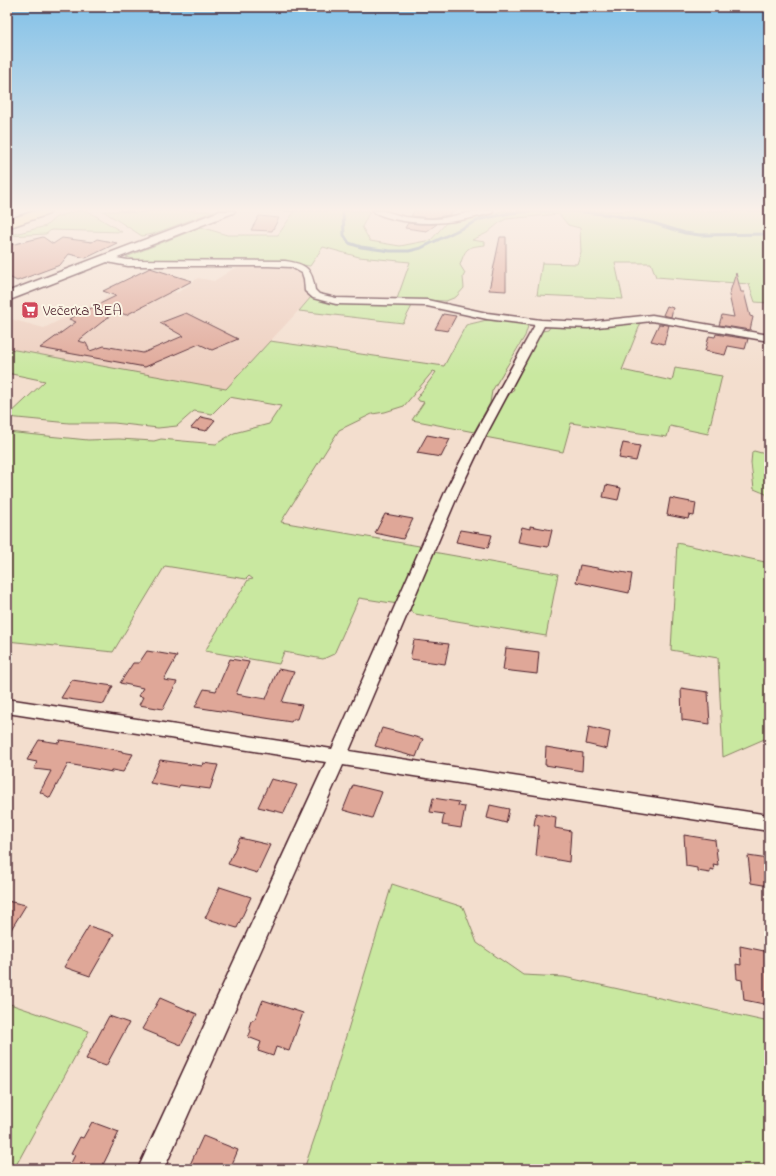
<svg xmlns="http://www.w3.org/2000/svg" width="776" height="1176" font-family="'Indie Flower',sans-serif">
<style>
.built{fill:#edcebe}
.green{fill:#c9e8a0;stroke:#8a8466}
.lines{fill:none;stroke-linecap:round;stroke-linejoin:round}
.stream{stroke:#708c9d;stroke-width:3}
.building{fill:#dfa798;stroke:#4a1f2b}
.street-casing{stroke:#4a1f2b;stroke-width:3}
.secondary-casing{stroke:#4a1f2b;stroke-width:3}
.highway-casing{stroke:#4a1f2b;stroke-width:3}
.street{fill:#fcf5e5;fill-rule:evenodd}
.secondary{fill:#fcf5e5;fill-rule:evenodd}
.highway{fill:#f9df96;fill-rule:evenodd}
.labels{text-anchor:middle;stroke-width:4;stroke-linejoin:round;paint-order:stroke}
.far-poi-label{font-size:15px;fill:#4a1f2b;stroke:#fcf5e5;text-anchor:start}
</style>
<rect width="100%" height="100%" fill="#f3dece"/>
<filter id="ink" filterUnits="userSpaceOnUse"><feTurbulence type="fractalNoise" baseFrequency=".025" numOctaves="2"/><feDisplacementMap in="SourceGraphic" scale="8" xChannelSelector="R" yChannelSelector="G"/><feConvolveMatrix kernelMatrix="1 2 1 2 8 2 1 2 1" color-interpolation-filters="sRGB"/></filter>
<g filter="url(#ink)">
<polygon class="built" points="251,265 285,266 301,272 305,277 306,292 311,297 226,389 10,349 7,351 7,318 44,328 156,273 177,293 198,278 214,281 233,269"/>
<g class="green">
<polygon points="76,211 88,211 122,232 51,230 46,234 7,236 46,226 56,217"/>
<polygon points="103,211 134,211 120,211 136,213 152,211 215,211 153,234 142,236"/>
<path d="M 273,211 L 370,211 L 362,227 L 370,241 L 400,246 L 431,240 L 446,223 L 502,211 L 769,211 L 769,303 L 755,302 L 749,284 L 656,277 L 651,263 L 615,263 L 623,299 L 537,295 L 542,263 L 577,264 L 581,252 L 580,228 L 568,225 L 559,214 L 506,219 L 499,223 L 487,233 L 472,240 L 485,242 L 485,245 C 467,247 466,247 460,265 L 465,273 L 463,277 L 464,288 L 456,297 L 446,301 L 397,299 L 410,262 L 359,257 L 323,247 L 310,266 L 287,263 L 289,261 L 137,260 L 126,257 L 201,227 L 227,235 L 278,235 L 294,212 Z"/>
<path d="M 311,297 C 337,309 384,304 413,304 L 403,323 L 299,311 Z"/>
<polygon points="491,319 525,324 528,326 525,336 492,391 490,403 474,432 412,420 424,402 419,401 417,398 436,372 433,371 404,406 385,412 372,414 339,430 281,522 425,547 398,604 359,598 334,654 323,659 284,652 279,664 205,651 248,580 253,579 249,576 246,579 165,566 113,652 7,641 7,432 88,440 119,439 154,441 161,439 216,444 234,433 269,424 281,406 229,397 212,414 194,411 177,426 158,428 114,423 69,423 7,417 45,381 7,373 7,351 10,349 226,389 270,341 444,366 466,325"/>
<polygon points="642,320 622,370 672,381 675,368 722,376 708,434 670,426 667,437 571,423 563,452 485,437 503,402 514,389 513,386 515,380 542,331 548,330 551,326 555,326"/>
<polygon points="754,451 769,455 769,509 766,494 754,489 751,463 752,452"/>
<polygon points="677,543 765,562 769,560 769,737 723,757 718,658 671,650"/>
<polygon points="433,552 558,574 546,636 415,614 409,609"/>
<polygon points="392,884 463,907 477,943 523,975 564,977 769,1022 769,1169 304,1169 320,1122"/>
<polygon points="7,1003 89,1031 14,1169 7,1169"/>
</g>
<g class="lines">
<polyline class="stream" points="343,211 344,235 349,243 361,247 390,251 409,251 421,248 481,219 510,213 531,211 572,211 613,215 653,223 685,233 700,235 769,234"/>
</g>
<g class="building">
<polygon points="415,210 456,210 449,215 431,218 411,216"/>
<polygon points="259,216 279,218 272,231 251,230"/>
<polygon points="408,223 419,224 437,224 427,231 405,228"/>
<polygon points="43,237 53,244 62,238 92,242 97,239 117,243 86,258 69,254 60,265 17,281 7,276 7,246"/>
<polygon points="500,237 506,237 506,291 489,290"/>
<polygon points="150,268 192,281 126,315 116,311 78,341 86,343 90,351 104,346 143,353 183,336 160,323 186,313 238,339 212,350 199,344 145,367 40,348 76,322 69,319 116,296 103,291"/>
<polygon points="736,273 741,292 744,292 750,316 753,317 750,330 719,325 722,315 734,317 729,295"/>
<polygon points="667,306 673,308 671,317 663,315"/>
<polygon points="443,314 456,316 448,331 435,329"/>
<polygon points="659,324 669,325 664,344 651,341"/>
<polygon points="716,334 748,339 745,349 728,346 725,355 705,351 709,336 715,337"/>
<polygon points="201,417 215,420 206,431 191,428"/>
<polygon points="427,435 450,439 441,457 417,453"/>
<polygon points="623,443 640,446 636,461 619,458"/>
<polygon points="606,485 621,488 618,500 603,497"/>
<polygon points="670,498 696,503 694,516 689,515 688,519 667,515"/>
<polygon points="385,514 413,519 403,539 375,533"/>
<polygon points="530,526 552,530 548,547 518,542 522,527 530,529"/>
<polygon points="460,530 492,535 488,548 456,542"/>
<polygon points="580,565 632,574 629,593 576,582"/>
<polygon points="414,640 449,644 445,664 410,659"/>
<polygon points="506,648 539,652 537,674 503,670"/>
<polygon points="147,651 177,656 164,680 177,682 163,709 139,705 143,697 138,696 143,688 120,683 133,663 139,663"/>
<polygon points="230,659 249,662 236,694 266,699 278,669 294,672 282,702 302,705 297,719 293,719 291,722 195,707 204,689 216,691"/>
<polygon points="72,680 113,686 104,704 61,698"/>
<polygon points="681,688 708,692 710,724 682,720"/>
<polygon points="589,727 610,732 607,749 586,744"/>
<polygon points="382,728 423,739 416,757 375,746"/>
<polygon points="39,740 59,743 60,740 74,742 122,751 122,752 133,754 123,772 112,770 112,772 68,764 50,798 40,792 51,771 34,769 37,762 27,760"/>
<polygon points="546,747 583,753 582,771 545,765"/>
<polygon points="160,760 202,766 203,763 218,765 210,789 180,785 178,788 150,783"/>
<polygon points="271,779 297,785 284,813 258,807"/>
<polygon points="353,785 382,792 372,818 343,810"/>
<polygon points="433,798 459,802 458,806 465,807 461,828 442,825 444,814 430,812"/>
<polygon points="490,805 509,809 506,823 487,818"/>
<polygon points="536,813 556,817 555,828 571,831 569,862 536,856 539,826 534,825"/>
<polygon points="684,835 715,840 718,865 713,864 714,870 710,869 710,873 697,871 697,868 686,866"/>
<polygon points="240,838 270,845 257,873 228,864"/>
<polygon points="748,856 768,859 769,886 751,883"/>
<polygon points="220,887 251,897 237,928 205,918"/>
<polygon points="7,901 26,905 7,936"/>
<polygon points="89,926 114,934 90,976 64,967"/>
<polygon points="740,946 769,952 769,1005 744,1000 742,980 737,979 736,964 741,965"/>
<polygon points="160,998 197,1014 181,1045 142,1029"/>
<polygon points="263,1000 303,1013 289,1051 276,1047 273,1056 258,1051 261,1042 248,1037 251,1031 249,1027 251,1021 255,1019"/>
<polygon points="109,1016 129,1023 106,1066 86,1059"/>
<polygon points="92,1122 119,1132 101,1169 68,1169 75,1155 71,1154 80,1137 83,1138"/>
<polygon points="203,1136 238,1150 230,1169 188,1169"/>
</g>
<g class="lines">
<defs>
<g id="street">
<path d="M 373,211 C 384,209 395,215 406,217 C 415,218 423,219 431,219 C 451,219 475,208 493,211 L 492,213 C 457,222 429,227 393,219 C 387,217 378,215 373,211 Z"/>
<path d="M 105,256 L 128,260 L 285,261 C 307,264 312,269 315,290 L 319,294 L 336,298 L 427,300 L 487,313 L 541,320 L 588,322 L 652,315 L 769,335 L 769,341 L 652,321 L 588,328 L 544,326 L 486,435 L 460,490 L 349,751 L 769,815 L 769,831 L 343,765 L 164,1169 L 138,1169 L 326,762 L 7,713 L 7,699 L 332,749 L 446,490 L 474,435 L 535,325 L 487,319 L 427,306 L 336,304 L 313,298 L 305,291 L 304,279 L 302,273 L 291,267 L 269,266 L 128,266 L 102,261 L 101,259 Z"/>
</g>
<polygon id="secondary" points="220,211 235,211 233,213 7,301 7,292"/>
<polygon id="highway" points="35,211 51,211 49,214 7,228 7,220"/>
</defs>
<use href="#street" class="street-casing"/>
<use href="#secondary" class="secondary-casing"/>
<use href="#highway" class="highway-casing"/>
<use href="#street" class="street"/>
<use href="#secondary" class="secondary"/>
<use href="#highway" class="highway"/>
</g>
</g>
<linearGradient id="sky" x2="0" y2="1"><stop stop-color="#82c1e8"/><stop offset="0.56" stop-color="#faf0e9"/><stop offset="1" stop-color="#faf0e9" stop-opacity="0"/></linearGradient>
<rect width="776" height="375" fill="url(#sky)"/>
<defs>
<symbol id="supermarket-square" viewBox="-11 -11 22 22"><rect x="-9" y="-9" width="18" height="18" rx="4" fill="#d1495b" stroke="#fcf5e5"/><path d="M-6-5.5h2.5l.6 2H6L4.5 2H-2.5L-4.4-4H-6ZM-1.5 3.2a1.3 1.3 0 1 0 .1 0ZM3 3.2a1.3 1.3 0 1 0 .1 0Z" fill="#fff"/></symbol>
</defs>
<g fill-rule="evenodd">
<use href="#supermarket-square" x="20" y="300" width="20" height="20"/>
</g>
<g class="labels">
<g class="far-poi-label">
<text x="43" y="315">Večerka BEA</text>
</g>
</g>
<rect width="776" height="1176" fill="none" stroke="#fcf5e5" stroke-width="24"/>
<rect x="12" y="12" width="752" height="1152" fill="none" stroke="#4a1f2b" stroke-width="1.5" filter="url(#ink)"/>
</svg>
